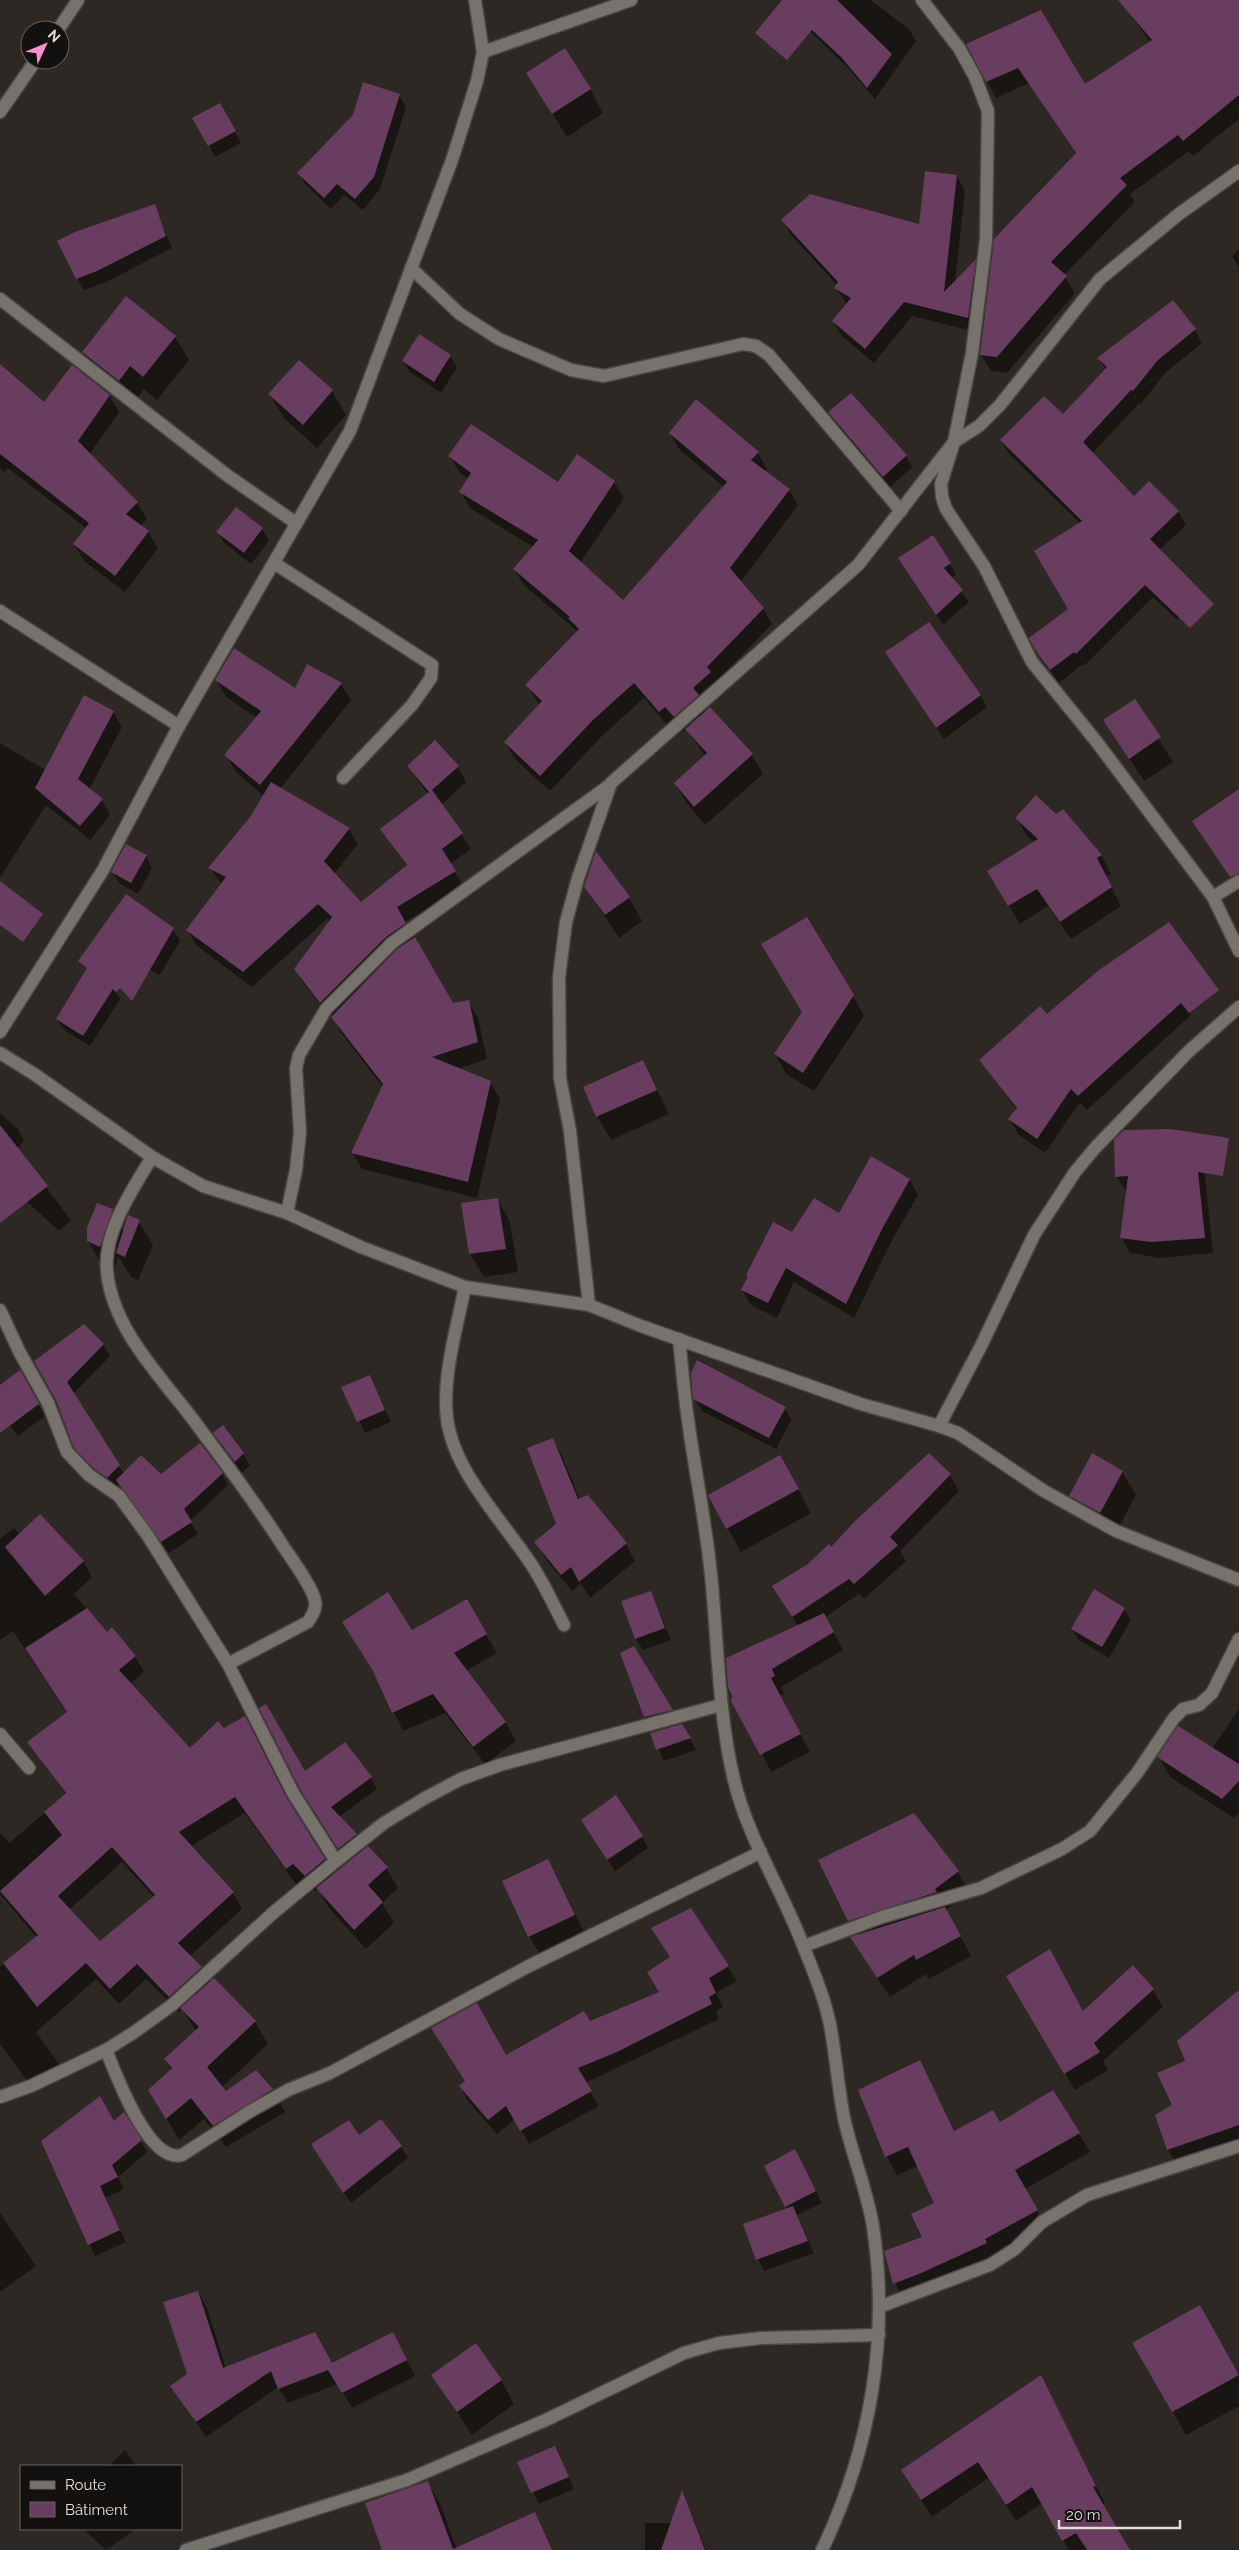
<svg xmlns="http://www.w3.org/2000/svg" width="1239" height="2550" font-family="Raleway,sans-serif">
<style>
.shadow{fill:#0007;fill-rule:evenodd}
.building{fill:#683d5f;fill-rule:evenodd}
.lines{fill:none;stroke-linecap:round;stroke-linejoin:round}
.minor-casing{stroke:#4a4642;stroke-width:15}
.minor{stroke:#78726d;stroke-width:12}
</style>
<rect width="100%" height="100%" fill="#2d2824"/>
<g class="shadow">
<polygon points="802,0 870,0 909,29 916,41 875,99 849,69 802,23"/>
<polygon points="1139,0 1239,0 1239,119 1193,156 1189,151 1130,194 1135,202 1064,275 1075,293 1007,373 991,371 981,355 1076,154 1029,83 996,98 968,45 1085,85 1150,42 1128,10"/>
<polygon points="527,73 590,89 603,113 567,137"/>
<polygon points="399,95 406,107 380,189 363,210 344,195 331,209 305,184 299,173"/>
<polygon points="227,116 241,143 215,157 209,145"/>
<polygon points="957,176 965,191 955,283 975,261 983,275 976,332 912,316 874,363 842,336 833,321 847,304 836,288 837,285 791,235 783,221 920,225"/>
<polygon points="154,206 172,248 104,283 84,290 77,278"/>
<polygon points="1239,249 1239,267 1232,256"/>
<polygon points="1195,330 1202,343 1165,373 1141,404 1139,403 1092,454 1134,498 1178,511 1186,525 1159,550 1197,593 1177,620 1153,597 1084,666 1083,664 1059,683 1037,651 1069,609 1081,524 1009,454 1001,441 1064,416 1106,370 1099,358"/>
<polygon points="175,337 189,360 157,400 144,389 133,404 97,376 83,352"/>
<polygon points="450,356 457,367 441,393 410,372 403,361"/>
<polygon points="299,362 332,391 346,415 317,448 284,418 270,395"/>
<polygon points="0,368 44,404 109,395 119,412 89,455 137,503 147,519 140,526 148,531 158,548 125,592 84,561 74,544 86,528 8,468 4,472 0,469"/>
<polygon points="830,412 906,456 912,467 890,487 836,424"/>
<polygon points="670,433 758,453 767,469 764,472 789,490 798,505 741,582 763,608 772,624 715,683 702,703 707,711 752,755 763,774 705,825 686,802 675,783 705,756 687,729 684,732 675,722 669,727 644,698 602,736 550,791 514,758 505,742 540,705 527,686 578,632 524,585 514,569 533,547 470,508 461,492 469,479 459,472 450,456 558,484 614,482 624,498 580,563 623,602 724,487 679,449"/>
<polygon points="236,509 262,529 269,541 251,564 224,543 218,532"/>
<polygon points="950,564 956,575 951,578 969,602 943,625 907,570"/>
<polygon points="893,664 980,695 987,707 944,739"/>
<polygon points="216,680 295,690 341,684 351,700 280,789 349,829 358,844 334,874 361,904 407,866 381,829 428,794 408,767 458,767 466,782 441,805 471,849 450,864 464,887 405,922 453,1004 468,1001 478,1018 487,1059 458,1069 490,1082 500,1099 477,1198 362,1169 352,1152 383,1087 342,1034 332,1015 330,1017 304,984 295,969 330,922 327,919 252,987 196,945 188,930 222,885 210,868 251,818 264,796 236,772 226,755 257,718 226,697"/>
<polygon points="1134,700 1173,762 1144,781 1105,720"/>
<polygon points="113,712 122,727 89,790 102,800 110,815 90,840 46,805 0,878 0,743 45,770"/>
<polygon points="1239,791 1239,881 1235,884 1202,835"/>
<polygon points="1016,818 1101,855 1111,874 1106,877 1121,906 1071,939 1048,906 1020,924 999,890 1035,843 1027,836"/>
<polygon points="597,853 629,898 642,921 619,938 585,887"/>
<polygon points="146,856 152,868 138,894 119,883 113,872"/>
<polygon points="173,929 180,941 160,975 105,947"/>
<polygon points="113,988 120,999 90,1046 64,1030 57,1019"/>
<polygon points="853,996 864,1016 814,1091 786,1074 775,1054 803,1012"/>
<polygon points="1183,1001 1191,1015 1087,1110 1080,1102 1045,1153 1018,1134 1010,1119 1017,1110 981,1061 1047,1016"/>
<polygon points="643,1062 669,1114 611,1140 597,1116"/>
<polygon points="0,1113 18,1129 24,1141 17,1149 71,1220 59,1231 0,1177"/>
<polygon points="1202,1149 1213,1253 1160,1258 1130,1253 1121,1237 1127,1192 1116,1176"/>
<polygon points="872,1158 910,1180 918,1195 890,1244 854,1318 794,1282 777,1318 751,1305 742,1290 748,1277 747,1275 793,1234 839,1215"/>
<polygon points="497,1199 510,1222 518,1272 484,1277 470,1254 462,1204"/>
<polygon points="112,1210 124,1231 129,1217 139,1222 153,1245 138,1280 131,1277 118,1256 114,1270 102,1265 88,1241"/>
<polygon points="103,1344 110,1356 73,1394 124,1474 222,1474 228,1485 190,1521 198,1534 169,1553 120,1483 114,1489 102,1480 82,1459 57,1399 35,1361"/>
<polygon points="20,1372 45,1416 18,1436 0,1411 0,1387"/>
<polygon points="369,1376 391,1422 365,1433 343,1387"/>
<polygon points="695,1399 785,1408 791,1420 776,1449 702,1411"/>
<polygon points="215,1433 243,1454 250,1465 242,1473"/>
<polygon points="553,1439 562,1456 580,1500 587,1497 626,1544 635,1561 590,1598 581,1583 572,1591 546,1559 536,1542 557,1525"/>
<polygon points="1122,1472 1136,1495 1114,1536 1084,1519 1071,1496"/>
<polygon points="950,1475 959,1491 900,1551 906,1561 864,1599 859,1594 825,1617 843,1650 781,1687 784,1694 780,1696 810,1752 771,1772 735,1698 798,1626 783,1603 808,1565 830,1549"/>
<polygon points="793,1480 811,1513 741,1552 710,1496"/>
<path d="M 14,1528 L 20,1535 L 83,1561 L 92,1577 L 74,1594 L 107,1633 L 135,1656 L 144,1672 L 130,1684 L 190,1750 L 291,1807 L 333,1876 L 386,1868 L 398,1888 L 382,1903 L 394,1923 L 366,1949 L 329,1908 L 318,1889 L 315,1891 L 303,1879 L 296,1884 L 245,1813 L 191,1846 L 233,1893 L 242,1909 L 190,1956 L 201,1967 L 210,1983 L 214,1980 L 255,2022 L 268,2044 L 222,2087 L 226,2093 L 256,2072 L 272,2090 L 285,2112 L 226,2147 L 204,2119 L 179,2140 L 150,2090 L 171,2070 L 165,2059 L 196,2031 L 182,2009 L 179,2012 L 146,1979 L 119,2004 L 96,1979 L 36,2032 L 59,2064 L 31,2086 L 0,2044 L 0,1967 L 37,1938 L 0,1894 L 0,1833 L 9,1843 L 66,1795 L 29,1742 L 67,1713 L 13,1631 L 0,1640 L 0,1539 ZM 122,1862 L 154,1897 L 100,1943 L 69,1910 Z"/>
<polygon points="651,1592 671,1640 643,1650 636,1639 623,1602"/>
<polygon points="466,1600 497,1653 466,1671 505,1722 516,1741 485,1764 445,1713 403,1731 376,1675 412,1631"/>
<polygon points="1124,1609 1131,1620 1109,1658 1079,1640 1072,1629"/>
<polygon points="622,1654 672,1710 678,1721 652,1728 645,1717"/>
<polygon points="1239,1709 1239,1813 1234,1818 1170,1777 1159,1757 1212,1749"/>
<polygon points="682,1725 696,1750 664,1761 652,1734"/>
<polygon points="304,1773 371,1778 377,1789 339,1817 356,1835 362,1846 346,1860 308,1801"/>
<polygon points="589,1831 642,1837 648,1848 615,1871"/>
<polygon points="548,1861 588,1939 543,1960 529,1936"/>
<polygon points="958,1872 969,1892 946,1910 971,1956 929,1979 926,1974 890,1997 864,1958 858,1936 849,1920"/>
<polygon points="691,1910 737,1981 716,1993 723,2007 716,2011 719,2019 585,2083 599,2106 529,2144 515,2119 497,2134 468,2101 460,2086 506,2056 661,1992 671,1958"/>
<polygon points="1008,1976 1083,2012 1153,1990 1163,2007 1103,2061 1108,2070 1075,2090"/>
<polygon points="1239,2010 1239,2142 1177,2164 1168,2150 1156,2116 1173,2106 1187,2061"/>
<polygon points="919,2062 955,2132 1000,2124 1053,2092 1090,2152 1025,2189 1047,2229 995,2258 905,2302 895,2283 923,2238 936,2204 918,2166 897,2175 887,2157 860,2091"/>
<polygon points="114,2123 140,2140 147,2152 118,2177 124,2189 105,2198 126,2242 95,2256 42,2142"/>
<polygon points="359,2137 401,2147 408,2158 351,2203 320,2156"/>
<polygon points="801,2162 822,2203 797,2215 814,2253 764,2271 758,2259 788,2210 765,2166"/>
<polygon points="0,2213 36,2266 0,2292"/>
<polygon points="198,2292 207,2308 226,2369 332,2365 401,2349 415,2376 352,2408 338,2384 288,2403 278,2387 206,2437 172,2386 188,2374"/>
<polygon points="1200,2306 1239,2375 1239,2406 1186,2435 1134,2343"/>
<polygon points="433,2376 501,2380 514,2404 472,2435"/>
<polygon points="1041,2377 1105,2503 1102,2505 1128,2550 1069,2550 1042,2503 1016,2521 988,2478 932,2517 902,2470"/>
<polygon points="555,2447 574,2489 539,2504 519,2462"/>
<polygon points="125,2450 136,2466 109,2466"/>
<polygon points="427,2482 441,2506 457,2550 383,2550"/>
<polygon points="683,2493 706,2550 645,2550 645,2523 672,2523"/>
<polygon points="83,2529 136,2529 106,2550"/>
</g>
<g class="building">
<polygon points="782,0 837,0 892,54 867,88 841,57 812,30 787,60 755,33"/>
<polygon points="1118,0 1239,0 1239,95 1183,141 1178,135 1120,178 1127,185 1051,262 1067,276 997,357 980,355 994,239 1076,153 1018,68 986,82 966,44 1041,10 1085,84 1152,40"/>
<polygon points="565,48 591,89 552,114 526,73"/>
<polygon points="363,82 400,94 374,177 355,199 337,184 324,198 297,173 353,115"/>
<polygon points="220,103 236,131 208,146 192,118"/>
<polygon points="925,171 957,175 944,292 976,259 968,318 904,302 865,349 832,321 851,298 834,288 838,282 781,220 810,194 919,224"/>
<polygon points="155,204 166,236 97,271 76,279 57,241 75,232"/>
<polygon points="126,296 176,336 143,377 130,366 119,381 82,352"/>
<polygon points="1173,300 1196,329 1158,360 1133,391 1131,390 1083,442 1134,496 1149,481 1179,511 1150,539 1214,604 1190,628 1145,585 1076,654 1074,652 1050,670 1036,651 1029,638 1068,609 1034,551 1082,521 1000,440 1044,396 1063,414 1107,367 1097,358"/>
<polygon points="419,334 451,355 434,382 402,361"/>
<polygon points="299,360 333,390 303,425 268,394"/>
<polygon points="0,364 44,402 72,365 110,395 78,441 138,502 126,514 149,531 115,576 73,544 89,523 0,454"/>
<polygon points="851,393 907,455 883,477 828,412"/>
<polygon points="696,399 759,452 751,460 790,489 730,568 764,608 707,667 711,672 693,688 699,695 674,717 665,707 659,712 634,683 593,720 540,776 504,742 542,701 525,685 579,629 568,618 570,617 513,569 538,540 459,492 471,473 448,456 471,424 558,482 577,454 615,481 569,551 623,600 727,482 669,433"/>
<polygon points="236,507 263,528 244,553 216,532"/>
<polygon points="933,535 951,563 944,568 963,590 936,615 898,558"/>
<polygon points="929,622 981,695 936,728 885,652"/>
<polygon points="234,648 295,688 307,664 342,683 260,785 224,755 261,711 215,680"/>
<polygon points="84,695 114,711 78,779 103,799 80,826 35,788"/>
<polygon points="1135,699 1161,737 1129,759 1103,720"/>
<polygon points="710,707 753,754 694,807 674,783 707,753 685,729"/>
<polygon points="435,740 459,766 432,790 463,833 442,849 456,871 397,907 406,923 386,937 320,1003 294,969 332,917 318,904 243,972 186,930 226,877 208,868 250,817 271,782 350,828 324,861 361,902 407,865 380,829 429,792 407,766"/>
<polygon points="1239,789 1239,873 1230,877 1192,821"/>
<polygon points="1036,795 1056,814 1063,809 1102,855 1097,858 1112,887 1060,922 1037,889 1008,906 987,871 1038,839 1015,818"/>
<polygon points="126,844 147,855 131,883 111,872"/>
<polygon points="596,851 630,897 605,915 584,887"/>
<polygon points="0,881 43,914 23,942 0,925"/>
<polygon points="126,894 174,928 132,1001 120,988 116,992 113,989 83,1036 56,1019 87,968 78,961"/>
<polygon points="807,917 854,995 803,1073 774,1054 802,1012 761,944"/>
<polygon points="1169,922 1219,990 1189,1013 1181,1003 1078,1096 1071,1089 1037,1139 1008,1119 1017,1108 979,1060 1040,1006 1047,1014 1099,970"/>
<polygon points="415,937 453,1003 469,1000 478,1042 432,1057 491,1081 468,1182 351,1153 383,1084 331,1017 397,949"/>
<polygon points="643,1060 657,1090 596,1117 583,1087"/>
<polygon points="0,1125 48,1186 0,1223"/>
<polygon points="1171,1129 1229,1138 1223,1176 1198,1172 1205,1238 1151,1242 1120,1238 1128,1176 1115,1177 1114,1140 1124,1130"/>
<polygon points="871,1156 910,1179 882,1229 846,1304 786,1268 768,1303 741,1290 748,1276 746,1275 773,1222 792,1232 814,1198 839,1213"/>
<polygon points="498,1198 506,1249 469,1254 461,1203"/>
<polygon points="97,1203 113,1209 100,1247 87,1241 87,1228"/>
<polygon points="128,1215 140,1220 125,1257 116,1253"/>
<polygon points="84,1324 104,1344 67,1382 120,1465 107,1478 94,1469 74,1448 56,1400 34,1361"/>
<polygon points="697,1360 786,1407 769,1438 693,1399 691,1373"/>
<polygon points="20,1370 41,1407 39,1404 0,1433 0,1385"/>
<polygon points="370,1375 385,1410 357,1422 341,1387"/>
<polygon points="223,1425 244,1453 235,1462 213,1433"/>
<polygon points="553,1438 578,1499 588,1495 627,1543 579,1582 571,1567 561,1575 534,1542 556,1524 527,1448"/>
<polygon points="200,1443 223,1473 184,1509 192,1522 161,1542 116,1480 141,1455 161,1474"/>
<polygon points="929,1453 951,1474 890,1537 898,1545 854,1584 849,1579 792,1617 772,1586 808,1564 829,1544 831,1547 855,1521"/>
<polygon points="1092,1453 1123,1471 1100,1513 1069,1496"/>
<polygon points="780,1455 799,1489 726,1529 708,1495"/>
<polygon points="40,1514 84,1561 45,1596 5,1547"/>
<polygon points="1094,1589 1125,1608 1102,1647 1071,1629"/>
<polygon points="651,1591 665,1628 635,1639 621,1601"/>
<polygon points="388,1592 412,1630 467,1599 487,1634 454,1653 506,1722 473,1747 433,1694 392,1713 372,1669 342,1622"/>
<path d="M 87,1608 L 107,1632 L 112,1627 L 136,1656 L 119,1670 L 190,1748 L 218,1721 L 224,1728 L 245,1716 L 286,1797 L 325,1859 L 305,1876 L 293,1864 L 286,1869 L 235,1797 L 179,1832 L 234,1892 L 178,1943 L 202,1967 L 169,1997 L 137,1964 L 110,1989 L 86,1963 L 37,2007 L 3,1963 L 38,1935 L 0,1891 L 62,1835 L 44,1812 L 66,1793 L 27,1742 L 67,1712 L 25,1648 ZM 112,1847 L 155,1895 L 100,1941 L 58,1896 Z"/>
<polygon points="824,1613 834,1632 772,1669 775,1676 771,1678 801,1734 760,1755 730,1699 733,1698 728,1687 726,1658"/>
<polygon points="634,1646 673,1710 644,1717 620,1653"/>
<polygon points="266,1704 305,1771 345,1742 372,1777 331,1807 357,1834 338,1849 300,1789 259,1708"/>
<polygon points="682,1724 691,1738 656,1750 650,1733"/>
<polygon points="1178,1726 1239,1764 1239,1781 1222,1799 1157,1757"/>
<polygon points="616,1795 643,1836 607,1860 581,1820"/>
<polygon points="914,1813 959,1871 935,1889 937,1892 848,1921 818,1860"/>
<polygon points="368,1846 388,1867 368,1885 383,1902 354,1930 316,1888"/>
<polygon points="548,1859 575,1915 528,1937 502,1881"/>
<polygon points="945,1907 961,1936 916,1960 914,1955 877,1978 850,1937"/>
<polygon points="691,1908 729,1966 709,1978 716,1993 709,1997 712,2004 617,2052 578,2068 592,2091 520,2131 506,2106 488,2120 459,2086 465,2081 431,2028 477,2003 506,2055 584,2011 590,2021 659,1992 647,1972 670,1957 651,1928"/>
<polygon points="1050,1949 1083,2011 1133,1965 1154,1989 1094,2043 1100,2052 1064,2074 1006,1976"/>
<polygon points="214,1978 256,2021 207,2067 226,2091 256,2070 273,2089 213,2126 191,2098 166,2119 148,2090 172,2068 164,2059 199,2027 180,2008"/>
<polygon points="1239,1990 1239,2125 1167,2150 1155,2115 1172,2105 1157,2073 1185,2061 1177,2041"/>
<polygon points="920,2060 954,2131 993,2110 1000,2122 1053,2090 1080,2133 1015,2170 1038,2210 985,2239 987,2243 919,2274 893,2284 884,2251 922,2237 911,2214 934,2203 908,2147 885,2157 858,2090"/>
<polygon points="100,2096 114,2121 124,2112 142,2140 112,2165 118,2177 100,2186 120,2230 88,2245 41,2141"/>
<polygon points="381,2119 402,2146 343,2193 311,2144 349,2120 359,2135"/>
<polygon points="795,2149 816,2191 785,2207 764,2166"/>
<polygon points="793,2206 808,2241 756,2260 743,2224"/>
<polygon points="198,2291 223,2368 315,2332 332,2363 393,2332 407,2360 342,2393 328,2370 278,2389 271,2371 196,2422 170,2386 187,2374 163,2302"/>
<polygon points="1200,2305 1239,2375 1172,2412 1132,2343"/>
<polygon points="476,2343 502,2380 457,2412 431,2375"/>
<polygon points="1041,2375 1096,2486 1093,2487 1130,2550 1087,2550 1076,2533 1062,2541 1032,2487 1006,2505 978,2462 921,2500 901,2470"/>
<polygon points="555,2446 569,2477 531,2493 517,2462"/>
<polygon points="428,2481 453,2549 535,2512 552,2550 382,2550 365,2503"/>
<polygon points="682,2490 705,2550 661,2550"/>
</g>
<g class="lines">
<defs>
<g id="minor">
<polyline points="922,0 959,48 975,77 988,111 986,240 972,353 954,442 941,484 942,497 946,509 984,566 1032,662 1096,741 1213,897 1239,951"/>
<polyline points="58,30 78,0"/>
<polyline points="483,52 631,0"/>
<polyline points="0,112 36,60"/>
<polyline points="411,268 460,314 499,339 571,370 604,376 743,344 756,346 769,355 901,511"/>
<polyline points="0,299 228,476 296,523"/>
<polyline points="274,563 432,665 431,678 412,705 343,778"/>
<polyline points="0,611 179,726"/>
<polyline points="1213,897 1239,881"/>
<polyline points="0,1032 103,870 179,726 350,431 452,160 477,81 483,52 475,0"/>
<polyline points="0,1053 34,1074 152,1157 203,1186 287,1213 361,1247 465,1287 589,1305 641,1326 861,1404 939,1426 958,1433 1044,1491 1116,1531 1239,1580"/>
<path d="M 152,1157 C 133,1189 103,1232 107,1271 C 112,1329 162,1378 195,1422 C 225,1463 256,1503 283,1546 C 291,1558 313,1588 315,1601 C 317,1609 312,1615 308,1622 L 228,1664"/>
<polyline points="287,1213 296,1170 300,1132 296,1069 299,1055 326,1009 392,943 611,784"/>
<path d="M 465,1287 C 457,1327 442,1377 447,1418 C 453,1470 501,1519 529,1561 C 543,1581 553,1604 564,1625"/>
<polyline points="589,1305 570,1131 560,1078 559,977 566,922 578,878 611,783 858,565 954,442 979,426 1000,405 1100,279 1179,214 1239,171"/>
<polyline points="0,1310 20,1353 48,1403 67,1452 89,1475 119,1496 148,1536 228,1664 293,1793 336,1861"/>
<path d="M 679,1339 C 682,1366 684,1393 688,1420 C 695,1472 706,1523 711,1575 C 718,1643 718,1713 734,1780 C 748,1839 783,1891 804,1948 C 814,1973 825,1999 830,2025 C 836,2056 838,2087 844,2118 C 852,2155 867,2189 873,2227 C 890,2337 870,2450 822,2550"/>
<polyline points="939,1426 981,1346 1034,1235 1075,1172 1095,1148 1189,1051 1239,1007"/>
<polyline points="0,1734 29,1768"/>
<polyline points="804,1946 882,1917 981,1888 1062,1849 1090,1831 1137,1773 1174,1718 1183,1709 1199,1705 1212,1693 1239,1639"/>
<path d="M 106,2050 C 116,2074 148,2164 182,2155 L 249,2112 L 288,2090 L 330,2073 L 527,1967 L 761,1852"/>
<polyline points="0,2097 31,2086 106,2050 133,2033 172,2005 273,1913 336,1861 384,1823 425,1798 461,1779 500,1765 721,1705"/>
<polyline points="879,2307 990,2265 1015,2249 1042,2222 1087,2195 1239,2146"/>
<polyline points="186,2550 407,2480 548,2419 684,2353 719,2343 761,2338 879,2335"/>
</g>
</defs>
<use href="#minor" class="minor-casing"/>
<use href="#minor" class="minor"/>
</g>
<rect x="20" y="2465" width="162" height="65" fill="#13110f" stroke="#656260"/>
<rect x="30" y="2481" width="25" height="8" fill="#78726d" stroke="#656260"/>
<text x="65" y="2490" font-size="15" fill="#e0dcd9">Route</text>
<rect x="30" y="2502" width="25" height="15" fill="#683d5f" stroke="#656260"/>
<text x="65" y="2515" font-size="15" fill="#e0dcd9">Bâtiment</text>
<g transform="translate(45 45) rotate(46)"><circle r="24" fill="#13110f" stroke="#656260"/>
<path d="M0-4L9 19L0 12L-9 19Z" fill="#f790ce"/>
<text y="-8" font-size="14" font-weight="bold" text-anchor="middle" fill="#e0dcd9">N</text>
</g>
<path d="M1059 2520v8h121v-8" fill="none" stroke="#e0dcd9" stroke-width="2.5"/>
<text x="1066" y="2520" font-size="15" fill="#e0dcd9" stroke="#13110f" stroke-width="4" paint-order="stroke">20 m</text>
</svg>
